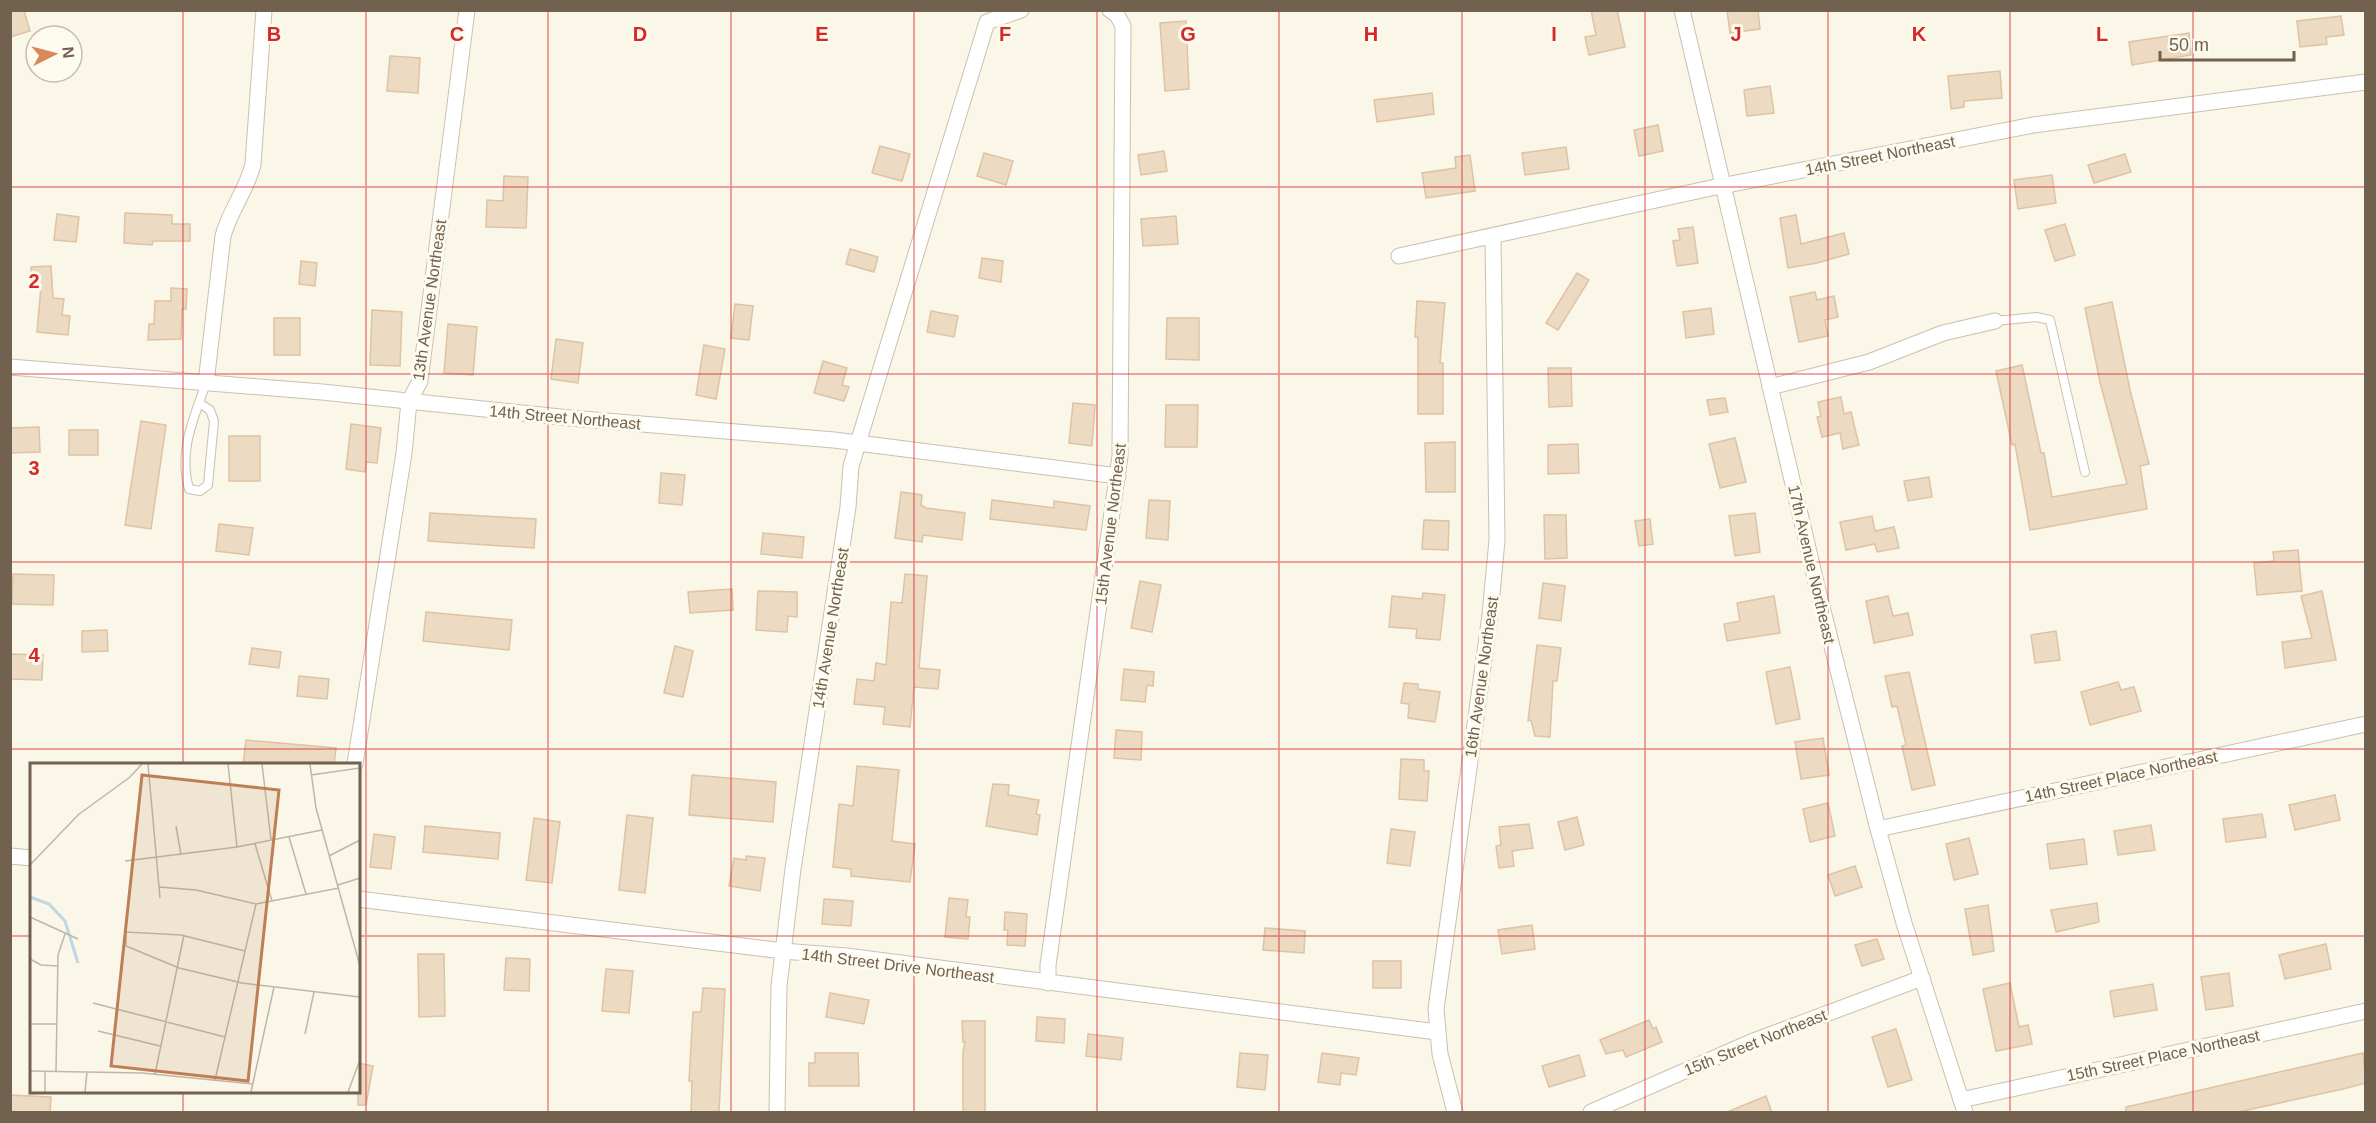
<svg xmlns="http://www.w3.org/2000/svg" width="2376" height="1123" font-family="Arial,sans-serif">
<style>
.building{fill:#eddac2;stroke:#dec3a4;stroke-width:1.5}
.lines{fill:none;stroke-linecap:round;stroke-linejoin:round}
.lane-casing{stroke:#cbc0af;stroke-width:10}
.street-casing{stroke:#cbc0af;stroke-width:17}
.lane{stroke:#fff;stroke-width:8}
.street{stroke:#fff;stroke-width:15}
.grid{fill:none;stroke:#d62828;stroke-width:1.5;stroke-opacity:0.55}
.labels{text-anchor:middle;stroke-width:6;stroke-linejoin:round;paint-order:stroke}
.street-label{font-size:16px;fill:#72614e;stroke:#fdfaee}
.inset-river{fill:none;stroke:#bed7e2;stroke-width:3}
.inset-road{fill:none;stroke:#c0b6a5;stroke-width:1.5}
.view{fill:#be7f56;fill-opacity:0.15;stroke:#be7f56;stroke-width:3}
.inset-edge{fill:none;stroke:#72614e;stroke-width:3}
.grid-label{font-size:20px;text-anchor:middle;font-weight:bold;fill:#d62828;stroke:#fdfaee;stroke-width:6;stroke-linejoin:round;paint-order:stroke}
</style>
<rect width="100%" height="100%" fill="#faf6e8"/>
<g class="building">
<polygon points="10,10 24,10 30,31 10,37"/>
<polygon points="1591,10 1617,10 1625,47 1589,55 1585,37 1596,35"/>
<polygon points="1727,10 1758,10 1760,29 1730,33"/>
<polygon points="2341,16 2344,35 2326,37 2327,44 2300,47 2297,21"/>
<polygon points="1186,21 1189,89 1165,91 1160,23"/>
<polygon points="2189,33 2191,55 2132,65 2129,42"/>
<polygon points="390,56 420,58 418,93 387,91"/>
<polygon points="2000,71 2002,98 1964,101 1964,107 1951,109 1948,76"/>
<polygon points="1770,86 1774,113 1747,116 1744,90"/>
<polygon points="1432,93 1434,114 1377,122 1374,100"/>
<polygon points="1658,125 1663,151 1639,156 1634,130"/>
<polygon points="880,146 910,154 902,181 872,173"/>
<polygon points="1566,147 1569,169 1525,175 1522,153"/>
<polygon points="1164,151 1167,171 1141,175 1138,155"/>
<polygon points="984,153 1013,161 1006,185 977,176"/>
<polygon points="2125,154 2131,172 2094,183 2088,165"/>
<polygon points="1470,155 1475,191 1426,198 1422,173 1456,168 1455,157"/>
<polygon points="2052,175 2056,203 2018,209 2014,180"/>
<polygon points="504,176 528,177 526,228 486,227 487,200 503,201"/>
<polygon points="125,213 172,215 172,224 190,224 190,241 153,241 152,245 124,243"/>
<polygon points="57,214 79,217 76,242 54,240"/>
<polygon points="1796,215 1801,244 1844,233 1849,254 1817,263 1788,268 1780,218"/>
<polygon points="1176,216 1178,244 1143,246 1141,219"/>
<polygon points="2065,224 2075,255 2055,261 2045,230"/>
<polygon points="1693,227 1698,263 1677,266 1673,241 1680,240 1678,229"/>
<polygon points="850,249 878,257 874,272 846,264"/>
<polygon points="982,258 1003,261 1001,282 979,278"/>
<polygon points="301,261 317,263 315,286 299,284"/>
<polygon points="51,266 53,298 64,299 62,315 70,316 68,335 37,332 41,286 32,286 31,267"/>
<polygon points="1577,273 1589,280 1558,330 1546,323"/>
<polygon points="171,288 187,289 186,309 182,309 181,339 148,340 149,324 154,324 155,301 171,301"/>
<polygon points="1815,292 1817,300 1834,296 1838,317 1825,320 1828,336 1799,342 1790,297"/>
<polygon points="1417,301 1445,303 1440,363 1443,363 1443,414 1418,414 1418,337 1415,337"/>
<polygon points="2112,302 2130,390 2149,464 2140,466 2147,509 2030,530 2015,444 2012,445 1996,371 2022,365 2041,453 2044,453 2052,497 2127,484 2100,382 2085,308"/>
<polygon points="735,304 753,306 749,340 731,338"/>
<polygon points="1711,308 1714,334 1686,338 1683,312"/>
<polygon points="372,310 402,312 400,366 370,365"/>
<polygon points="931,311 958,316 954,337 927,332"/>
<rect x="274" y="318" width="26" height="37"/>
<polygon points="1167,318 1199,318 1199,360 1166,359"/>
<polygon points="448,324 477,327 473,375 444,373"/>
<polygon points="556,339 583,343 578,383 551,379"/>
<polygon points="704,345 725,349 716,399 696,395"/>
<polygon points="823,361 847,368 842,385 849,387 844,401 814,393"/>
<polygon points="1548,368 1571,368 1572,406 1549,407"/>
<polygon points="1841,397 1844,414 1851,412 1859,445 1843,449 1840,433 1822,437 1817,417 1821,416 1818,402"/>
<polygon points="1725,398 1728,412 1710,415 1707,400"/>
<polygon points="1073,403 1095,405 1092,446 1069,443"/>
<polygon points="1166,405 1198,405 1197,447 1165,447"/>
<polygon points="141,421 166,425 151,529 125,525"/>
<polygon points="351,424 381,428 377,463 366,462 365,472 346,469"/>
<polygon points="39,427 40,452 10,453 10,428"/>
<rect x="69" y="430" width="29" height="25"/>
<rect x="229" y="436" width="31" height="45"/>
<polygon points="1735,438 1746,482 1720,488 1709,444"/>
<polygon points="1455,442 1455,492 1426,492 1425,443"/>
<polygon points="1578,444 1579,473 1548,474 1548,445"/>
<polygon points="661,473 685,475 682,505 659,503"/>
<polygon points="1929,477 1932,497 1908,501 1904,481"/>
<polygon points="901,492 922,495 921,505 926,508 965,513 962,540 923,535 922,542 895,538"/>
<polygon points="992,500 1054,508 1054,501 1090,506 1086,530 990,519"/>
<polygon points="1149,500 1170,501 1168,540 1146,538"/>
<polygon points="430,513 536,519 534,548 428,541"/>
<polygon points="1755,513 1760,552 1735,556 1729,516"/>
<polygon points="1544,515 1566,515 1567,558 1545,559"/>
<polygon points="1872,516 1875,531 1894,527 1899,548 1877,552 1875,544 1846,550 1840,522"/>
<polygon points="1650,519 1653,544 1639,546 1635,521"/>
<polygon points="1424,520 1449,521 1448,550 1422,549"/>
<polygon points="219,524 253,528 249,555 216,551"/>
<polygon points="763,533 804,537 802,558 761,554"/>
<polygon points="2298,550 2302,591 2257,595 2254,563 2274,561 2273,552"/>
<polygon points="13,574 54,575 53,605 12,604"/>
<polygon points="905,574 927,576 919,668 940,670 938,689 914,687 910,727 883,724 885,707 854,704 857,679 874,681 876,663 886,665 891,602 902,603"/>
<polygon points="1140,581 1161,585 1152,632 1131,628"/>
<polygon points="1543,583 1565,586 1561,621 1539,618"/>
<polygon points="732,589 733,610 690,613 688,592"/>
<polygon points="758,591 797,592 797,617 788,616 787,632 756,630"/>
<polygon points="2322,591 2336,660 2285,668 2282,642 2312,638 2301,596"/>
<polygon points="1423,593 1445,595 1440,640 1416,638 1417,629 1389,627 1392,596 1422,599"/>
<polygon points="1774,596 1780,633 1727,641 1724,624 1740,621 1737,603"/>
<polygon points="1888,596 1893,616 1908,613 1913,635 1874,643 1866,601"/>
<polygon points="426,612 512,620 509,650 423,641"/>
<polygon points="107,630 108,651 82,652 82,631"/>
<polygon points="2056,631 2060,660 2035,663 2031,635"/>
<polygon points="1537,645 1561,648 1557,681 1553,681 1550,737 1535,736 1531,720 1528,721"/>
<polygon points="675,646 693,651 683,697 664,693"/>
<polygon points="252,648 281,652 279,668 249,664"/>
<polygon points="10,654 43,655 42,680 10,679"/>
<polygon points="1790,667 1800,719 1776,724 1766,672"/>
<polygon points="1124,669 1154,672 1153,686 1147,685 1145,702 1121,700"/>
<polygon points="1909,672 1935,785 1912,790 1902,746 1906,745 1897,706 1892,707 1885,676"/>
<polygon points="299,676 329,679 327,699 297,696"/>
<polygon points="2118,682 2121,690 2134,687 2141,711 2090,725 2081,692"/>
<polygon points="1404,683 1418,684 1418,689 1440,692 1435,722 1408,718 1409,704 1401,703"/>
<polygon points="1116,730 1142,732 1141,760 1114,758"/>
<polygon points="1823,738 1829,775 1801,779 1795,742"/>
<polygon points="246,740 336,748 334,765 243,765"/>
<polygon points="1401,759 1424,760 1424,771 1429,771 1427,801 1399,799"/>
<polygon points="857,766 899,770 892,841 915,844 910,882 851,876 851,869 833,867 839,804 853,806"/>
<polygon points="692,775 776,782 773,822 689,815"/>
<polygon points="993,784 1009,785 1008,795 1039,800 1036,814 1040,815 1037,835 986,826"/>
<polygon points="2335,795 2340,820 2295,830 2289,805"/>
<polygon points="1828,803 1835,836 1810,842 1803,809"/>
<polygon points="2262,814 2266,837 2226,842 2223,819"/>
<polygon points="627,815 653,818 645,893 619,890"/>
<polygon points="1577,817 1584,845 1565,850 1558,822"/>
<polygon points="534,818 560,822 552,883 526,880"/>
<polygon points="1529,824 1533,848 1512,851 1514,866 1499,868 1496,846 1501,845 1499,827"/>
<polygon points="2151,825 2155,850 2118,855 2114,831"/>
<polygon points="425,826 500,833 498,859 423,852"/>
<polygon points="1391,829 1415,832 1410,866 1387,863"/>
<polygon points="374,834 395,837 391,869 370,867"/>
<polygon points="1969,838 1978,874 1954,880 1946,844"/>
<polygon points="2084,839 2087,864 2050,869 2047,844"/>
<polygon points="746,856 765,858 760,891 729,886 734,858 746,860"/>
<polygon points="1855,866 1862,887 1835,896 1828,875"/>
<polygon points="949,898 968,900 966,917 970,917 968,939 945,937"/>
<polygon points="824,899 853,901 851,926 822,924"/>
<polygon points="2097,903 2099,922 2056,932 2051,910"/>
<polygon points="1988,905 1994,951 1973,955 1965,909"/>
<polygon points="1005,912 1027,914 1025,946 1007,945 1008,930 1004,930"/>
<polygon points="1532,925 1535,949 1502,954 1498,930"/>
<polygon points="1265,928 1305,931 1304,953 1263,950"/>
<polygon points="1877,939 1884,959 1862,966 1855,945"/>
<polygon points="2326,944 2331,969 2285,979 2279,955"/>
<polygon points="418,954 444,954 445,1016 419,1017"/>
<polygon points="506,958 530,959 529,991 504,990"/>
<rect x="1373" y="961" width="28" height="27"/>
<polygon points="606,969 633,971 629,1013 602,1011"/>
<polygon points="2229,973 2233,1006 2206,1010 2201,977"/>
<polygon points="2010,983 2019,1027 2028,1025 2032,1044 1996,1051 1983,989"/>
<polygon points="2153,984 2157,1010 2114,1017 2110,991"/>
<polygon points="703,988 725,989 719,1113 691,1113 692,1081 689,1081 693,1012 701,1012"/>
<polygon points="830,993 869,1000 864,1024 826,1017"/>
<polygon points="1037,1017 1065,1019 1064,1043 1036,1041"/>
<polygon points="1649,1020 1653,1029 1656,1027 1662,1042 1626,1057 1623,1050 1606,1054 1600,1040"/>
<polygon points="962,1021 985,1021 985,1113 963,1113 963,1051 965,1042 963,1042"/>
<polygon points="1896,1029 1912,1080 1888,1087 1872,1037"/>
<polygon points="1088,1034 1123,1038 1121,1060 1086,1056"/>
<polygon points="815,1053 858,1053 859,1086 809,1086 809,1063 815,1063"/>
<polygon points="1240,1053 1268,1055 1265,1090 1237,1087"/>
<polygon points="1322,1053 1359,1058 1356,1075 1341,1073 1340,1085 1318,1082"/>
<polygon points="2363,1053 2366,1083 2343,1089 2234,1113 2126,1113 2126,1107"/>
<polygon points="1579,1055 1585,1076 1549,1087 1542,1066"/>
<polygon points="358,1063 373,1066 366,1105 358,1105"/>
<polygon points="10,1095 51,1097 50,1113 10,1113"/>
<polygon points="1766,1096 1772,1113 1727,1113 1727,1112"/>
</g>
<g class="lines">
<defs>
<g id="lane">
<polyline points="1995,321 2036,317 2050,320 2085,472"/>
<path d="M 199,403 L 210,410 L 214,421 L 208,485 L 200,491 L 189,489 C 178,451 194,418 206,383"/>
</g>
<g id="street">
<polyline points="1682,10 1819,595 1878,829 1904,923 1965,1112"/>
<polyline points="1399,256 1711,188 2033,125 2366,82"/>
<polyline points="10,367 322,392 570,418 834,440 1118,476"/>
<path d="M 206,383 L 223,236 C 230,210 247,190 253,164 L 264,10"/>
<polyline points="1770,387 1869,362 1943,333 1995,321"/>
<polyline points="355,764 404,453 409,402 420,381 467,10"/>
<polyline points="1878,829 2366,724"/>
<polyline points="10,856 32,858"/>
<polyline points="358,899 783,951 846,956 1437,1032"/>
<polyline points="1048,983 1048,965 1120,456 1123,26 1117,15 1110,10"/>
<polyline points="1961,1100 2366,1011"/>
<polyline points="777,1112 779,986 793,869 848,507 851,466 987,22 1021,10"/>
<polyline points="1455,1112 1440,1054 1436,1009 1490,615 1497,540 1493,237"/>
<polyline points="1591,1112 1751,1042 1922,978"/>
</g>
</defs>
<use href="#lane" class="lane-casing"/>
<use href="#street" class="street-casing"/>
<use href="#lane" class="lane"/>
<use href="#street" class="street"/>
</g>
<path class="grid" d="M 183,10 L 183,764M 366,10 L 366,1112M 548,10 L 548,1112M 731,10 L 731,1112M 914,10 L 914,1112M 1097,10 L 1097,1112M 1279,10 L 1279,1112M 1462,10 L 1462,1112M 1645,10 L 1645,1112M 1828,10 L 1828,1112M 2010,10 L 2010,1112M 2193,10 L 2193,1112M 10,187 L 2366,187M 10,374 L 2366,374M 10,562 L 2366,562M 10,749 L 2366,749M 10,936 L 32,936M 358,936 L 2366,936M 183,1092 L 183,1112"/>
<g class="labels">
<g class="street-label">
<text transform="translate(1880 155) rotate(-11)" y="6">14th Street Northeast</text>
<text transform="translate(429 300) rotate(-82)" y="6">13th Avenue Northeast</text>
<text transform="translate(565 417) rotate(5)" y="6">14th Street Northeast</text>
<text transform="translate(1110 524) rotate(-83)" y="6">15th Avenue Northeast</text>
<text transform="translate(1812 564) rotate(77)" y="6">17th Avenue Northeast</text>
<text transform="translate(830 628) rotate(-81)" y="6">14th Avenue Northeast</text>
<text transform="translate(1481 677) rotate(-82)" y="6">16th Avenue Northeast</text>
<text transform="translate(2121 776) rotate(-12)" y="6">14th Street Place Northeast</text>
<text transform="translate(898 965) rotate(7)" y="6">14th Street Drive Northeast</text>
<text transform="translate(1755 1042) rotate(-22)" y="6">15th Street Northeast</text>
<text transform="translate(2163 1055) rotate(-12)" y="6">15th Street Place Northeast</text>
</g>
</g>
<g transform="translate(30 763)">
<rect width="330" height="330" fill="#faf6e8"/>
<path class="inset-river" d="M 0,134 L 19,141 L 35,158 L 48,200"/>
<path class="inset-road" d="M 118,1 L 130,135M 198,1 L 207,84M 232,1 L 241,77M 280,1 L 286,45 L 330,203M 281,12 L 330,5M 146,63 L 151,92M 259,74 L 276,131M 225,81 L 242,138M 299,93 L 330,77M 95,98 L 207,84 L 292,67M 0,102 L 48,52 L 100,14 L 112,1M 308,122 L 330,115M 129,124 L 166,127 L 226,141 L 309,125M 0,154 L 48,176M 215,188 L 151,172 L 96,169 L 96,183 L 149,205 L 212,220 L 330,234M 0,196 L 11,202 L 28,203M 63,240 L 195,274M 0,261 L 27,261M 68,268 L 130,283M 275,271 L 284,229M 0,308 L 112,310 L 223,321M 26,308 L 28,192 L 35,171M 125,311 L 154,172M 185,317 L 226,141M 15,329 L 15,308M 55,329 L 57,309M 221,329 L 244,224M 318,329 L 330,297"/>
<path class="view" d="M 112,12 L 249,27 L 218,318 L 81,303 Z"/>
<rect width="330" height="330" class="inset-edge"/>
</g>
<g class="grid-label">
<text x="274" y="41">B</text>
<text x="457" y="41">C</text>
<text x="640" y="41">D</text>
<text x="822" y="41">E</text>
<text x="1005" y="41">F</text>
<text x="1188" y="41">G</text>
<text x="1371" y="41">H</text>
<text x="1554" y="41">I</text>
<text x="1736" y="41">J</text>
<text x="1919" y="41">K</text>
<text x="2102" y="41">L</text>
<text x="34" y="288">2</text>
<text x="34" y="475">3</text>
<text x="34" y="662">4</text>
</g>
<rect width="2376" height="1123" fill="none" stroke="#72614e" stroke-width="24"/>
<g transform="translate(54 54) rotate(84)"><circle r="28" fill="#fdfaee" stroke="#c5bdae" stroke-width="1.5"/>
<path d="M0-4.5L10 22L0 15L-10 22Z" fill="#d88959"/>
<text y="-9" font-size="16" font-weight="bold" text-anchor="middle" fill="#72614e">N</text>
</g>
<path d="M2160 51v9h134v-9" fill="none" stroke="#72614e" stroke-width="3"/>
<text x="2169" y="51" font-size="18" fill="#72614e" stroke="#fdfaee" stroke-width="4.5" paint-order="stroke">50 m</text>
</svg>
